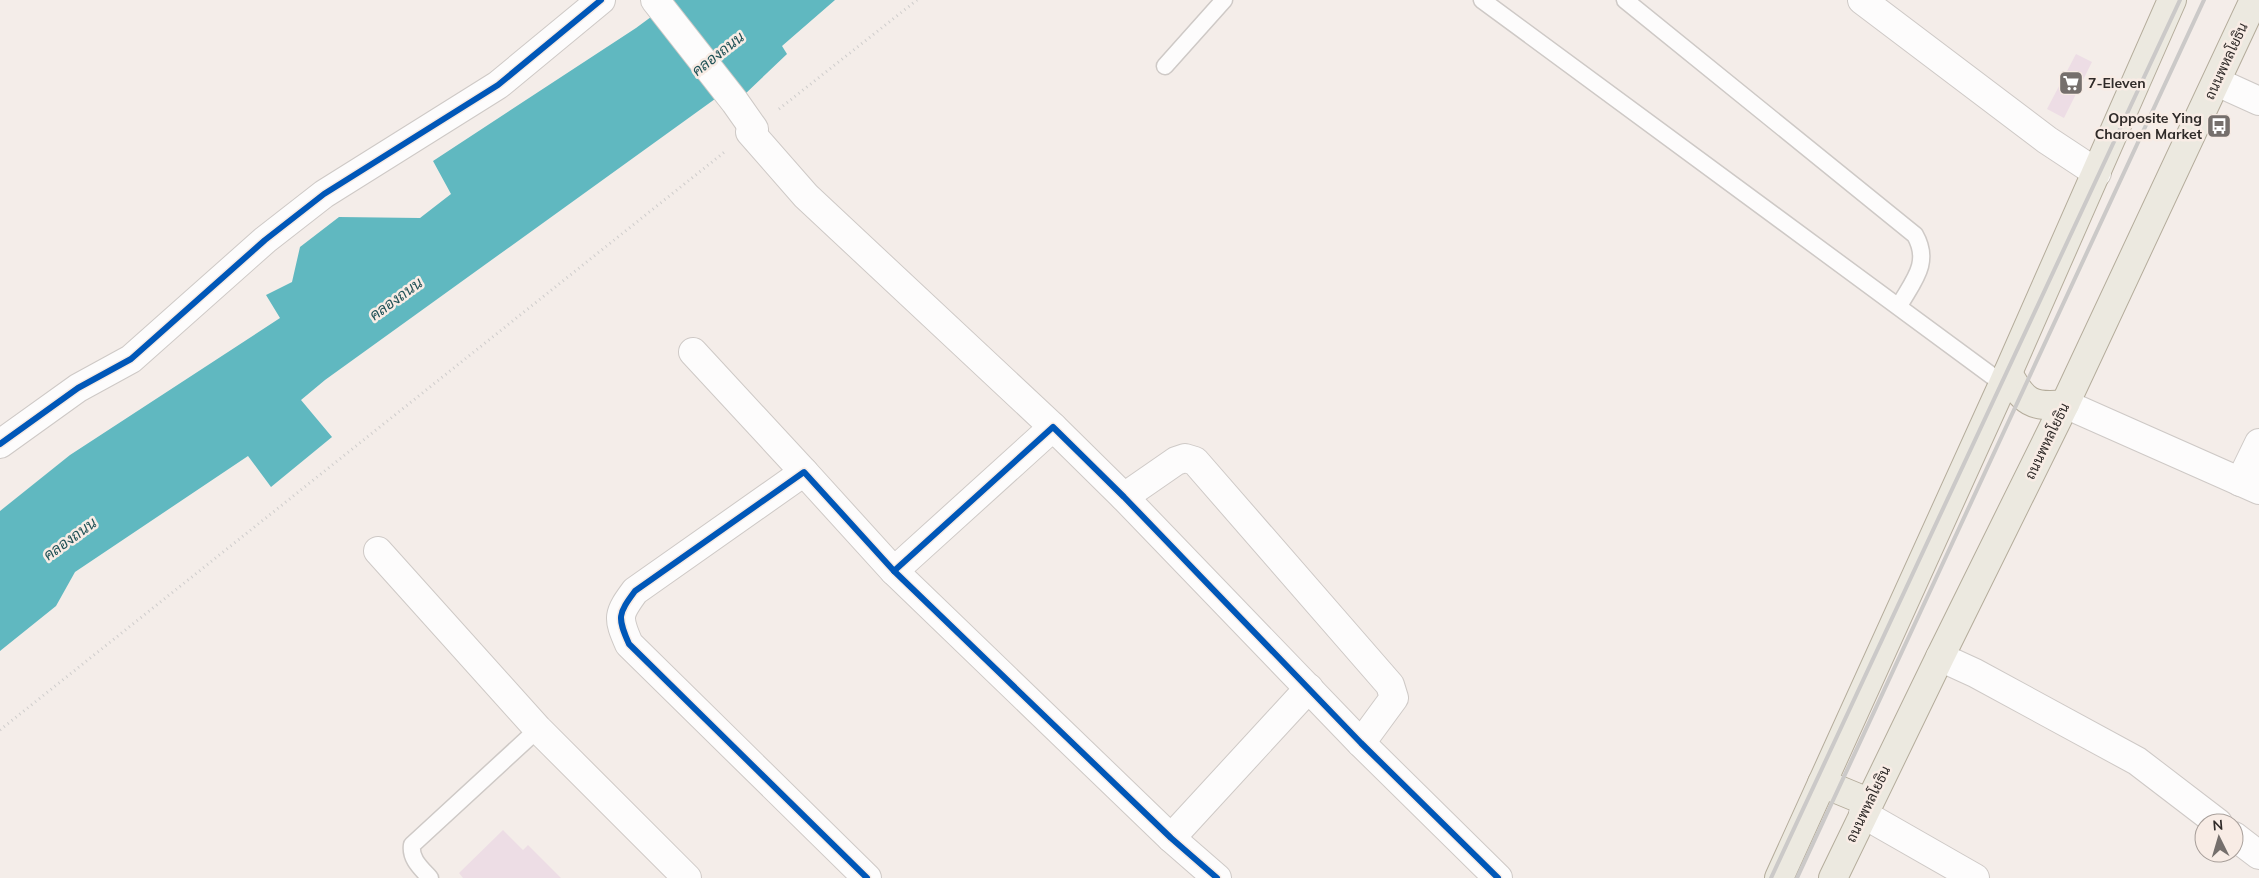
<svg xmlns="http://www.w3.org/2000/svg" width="2259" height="878" font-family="Mulish,Sarabun,sans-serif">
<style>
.water{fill:#60b8c0}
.building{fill:#eddde5}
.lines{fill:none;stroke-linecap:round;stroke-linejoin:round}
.service-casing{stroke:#cec9c6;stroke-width:19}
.minor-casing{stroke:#cec9c6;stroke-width:30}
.primary-casing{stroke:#b4ac9b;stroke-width:30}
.path{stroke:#cfcdcc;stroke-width:3;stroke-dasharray:1 4;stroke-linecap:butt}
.service{stroke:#fdfcfc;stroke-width:16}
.minor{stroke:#fdfcfc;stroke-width:28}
.primary{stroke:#ece9e0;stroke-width:28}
.rail{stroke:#cbc9c8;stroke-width:4}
.cycleway-casing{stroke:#f8ece5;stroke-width:9}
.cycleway{stroke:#0057b8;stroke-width:6}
.labels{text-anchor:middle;stroke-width:5;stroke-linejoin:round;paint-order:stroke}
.street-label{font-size:14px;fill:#302b29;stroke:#f8ece5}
.poi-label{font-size:14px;font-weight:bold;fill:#302b29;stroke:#f8ece5;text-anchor:start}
.water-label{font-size:15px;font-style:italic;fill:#1f5156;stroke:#f8ece5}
</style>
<rect width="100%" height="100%" fill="#f4ede9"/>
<polygon class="water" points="674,0 835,0 782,46 787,54 744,95 733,86 325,380 301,400 332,437 271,487 248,456 75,572 56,606 0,651 0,511 70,455 280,318 266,295 292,282 300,247 339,217 420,218 451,194 433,161 636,28"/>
<g class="building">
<polygon points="2076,54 2092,62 2064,118 2047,109"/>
<polygon points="503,830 523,850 528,845 561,878 463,878 459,873"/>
</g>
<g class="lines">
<defs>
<g id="service">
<polyline points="1482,0 2003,384"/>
<path d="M 1625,0 L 1915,235 C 1931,263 1913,281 1899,306"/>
<polyline points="1165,66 1224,0"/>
<path d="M 430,878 C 421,868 410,859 412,845 L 538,729"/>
</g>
<g id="minor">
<polyline points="655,0 735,102 754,129"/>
<polyline points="1862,0 2047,140 2097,173"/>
<polyline points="2217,82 2259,101"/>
<polyline points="750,132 806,196 1053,427"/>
<polyline points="693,352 804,472"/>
<polyline points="2065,404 2259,490"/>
<polyline points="0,444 78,388 131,359 265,240 324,194 498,85 601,0"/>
<polyline points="2240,482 2259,443"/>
<polyline points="1124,497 1176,461 1185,458 1195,461 1390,685 1394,698 1361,743"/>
<polyline points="378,551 538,729 687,878"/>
<polyline points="894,571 1053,427 1124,497 1361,743 1498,878"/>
<polyline points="1940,657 1975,673 2137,761 2218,823"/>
<polyline points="1863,814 1975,878"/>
<polyline points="2234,836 2259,855"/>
<polyline points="1171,838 1309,688"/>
<path d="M 867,878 L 629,644 C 617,617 618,614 635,591 L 804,472 L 894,571 L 1171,838 L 1217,878"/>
</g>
<g id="primary">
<path d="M 2008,373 C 2023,402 2032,408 2065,404"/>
<polyline points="1822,783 1868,802"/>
<polyline points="1779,878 2003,384 2172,0"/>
<polyline points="1833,878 1940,657 2065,404 2254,0"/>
</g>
</defs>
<use href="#service" class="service-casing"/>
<use href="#minor" class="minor-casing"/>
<use href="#primary" class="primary-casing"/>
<g class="path">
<polyline points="779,109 917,0"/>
<polyline points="0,730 727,150"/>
</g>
<use href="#service" class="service"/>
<use href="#minor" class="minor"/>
<use href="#primary" class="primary"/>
<g class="rail">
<polyline points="1771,878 2180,0"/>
<polyline points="1797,878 2204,0"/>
</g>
<defs>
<g id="cycleway">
<polyline points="0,444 78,388 131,359 265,240 324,194 498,85 601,0"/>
<polyline points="894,571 1053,427 1124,497 1361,743 1498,878"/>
<path d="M 867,878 L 629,644 C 617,617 618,614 635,591 L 804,472 L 894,571 L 1171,838 L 1217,878"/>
</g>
</defs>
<use href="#cycleway" class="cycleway-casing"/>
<use href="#cycleway" class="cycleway"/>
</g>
<defs>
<symbol id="supermarket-square" viewBox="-11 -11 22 22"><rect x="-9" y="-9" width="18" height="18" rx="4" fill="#756f6c" stroke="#f8ece5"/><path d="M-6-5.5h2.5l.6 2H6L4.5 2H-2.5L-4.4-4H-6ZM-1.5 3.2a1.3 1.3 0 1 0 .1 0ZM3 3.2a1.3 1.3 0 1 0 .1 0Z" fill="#fff"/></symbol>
<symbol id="bus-square" viewBox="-11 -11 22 22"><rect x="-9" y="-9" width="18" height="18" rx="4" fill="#756f6c" stroke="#f8ece5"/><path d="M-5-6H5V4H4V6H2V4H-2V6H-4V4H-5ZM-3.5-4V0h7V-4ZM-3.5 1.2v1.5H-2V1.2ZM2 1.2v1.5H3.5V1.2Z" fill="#fff"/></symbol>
</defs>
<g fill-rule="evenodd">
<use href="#supermarket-square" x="2057" y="69" width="28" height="28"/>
<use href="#bus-square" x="2205" y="112" width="28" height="28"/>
</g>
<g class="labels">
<g class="street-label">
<text transform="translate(2226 61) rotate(-65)" y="5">ถนนพหลโยธิน</text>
<text transform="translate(2047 441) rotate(-64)" y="5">ถนนพหลโยธิน</text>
<text transform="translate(1868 804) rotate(-64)" y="5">ถนนพหลโยธิน</text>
</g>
<g class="poi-label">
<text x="2088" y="88">7-Eleven</text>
<text x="2202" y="123" text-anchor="end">Opposite Ying<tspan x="2202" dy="16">Charoen Market</tspan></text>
</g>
<g class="water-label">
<text transform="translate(718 54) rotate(-38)" y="5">คลองถนน</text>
<text transform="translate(396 299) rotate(-36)" y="5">คลองถนน</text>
<text transform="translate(70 539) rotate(-36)" y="5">คลองถนน</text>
</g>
</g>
<g transform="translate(2219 838) rotate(355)"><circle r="24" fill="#f8ece5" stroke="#a89f9a"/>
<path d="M0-4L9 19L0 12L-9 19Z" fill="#756f6c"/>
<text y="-8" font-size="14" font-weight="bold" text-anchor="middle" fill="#302b29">N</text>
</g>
</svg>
